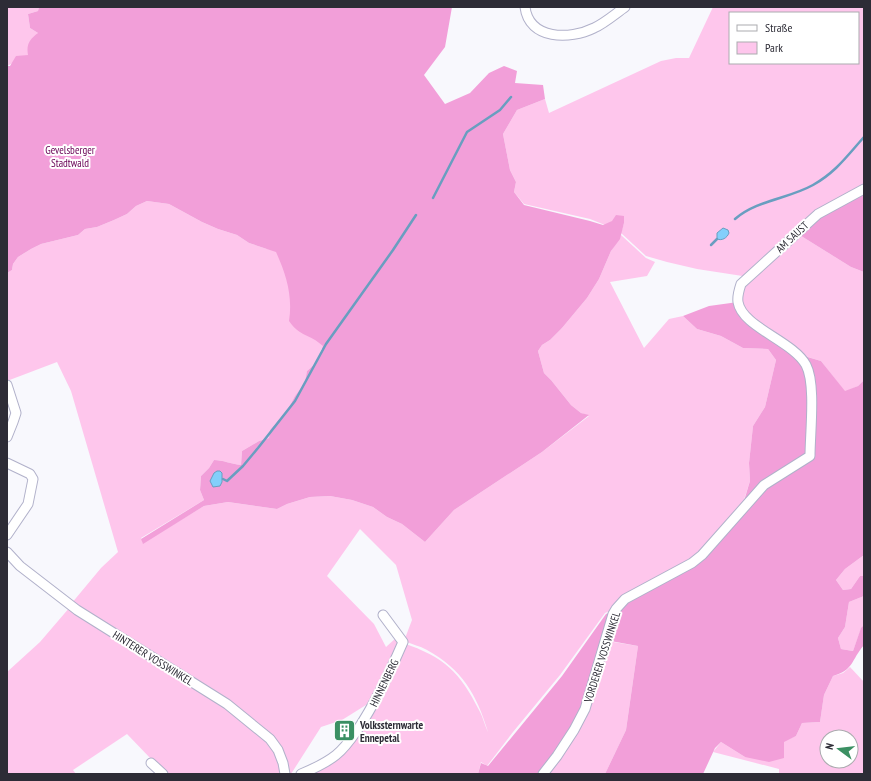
<svg xmlns="http://www.w3.org/2000/svg" width="871" height="781" font-family="'PT Sans Narrow',sans-serif">
<style>
.green{fill:#fec6ec;fill-rule:evenodd}
.forest{fill:#f29fd9}
.water{fill:#83cffb;stroke:#699ec0}
.lines{fill:none;stroke-linecap:round;stroke-linejoin:round}
.stream{stroke:#699ec0;stroke-width:2.5}
.street-casing{stroke:#b1b1ca;stroke-width:11}
.street{stroke:#fff;stroke-width:9}
.labels{text-anchor:middle;stroke-width:4;stroke-linejoin:round;paint-order:stroke}
.park-label{font-size:11px;fill:#680255;stroke:#fff}
.street-label{font-size:11px;fill:#2d2c36;stroke:#fff}
.poi-label{font-size:11px;font-weight:bold;fill:#2d2c36;stroke:#fff;text-anchor:start}
</style>
<rect width="100%" height="100%" fill="#f8f8fd"/>
<g class="green">
<polygon points="7,7 39,7 38,11 28,14 30,28 38,33 28,55 7,66"/>
<path d="M 713,7 L 864,7 L 864,188 L 817,214 L 749,277 L 697,269 L 667,262 L 646,256 L 621,233 L 624,223 L 624,216 L 605,225 L 590,219 L 524,204 L 514,192 L 516,182 L 510,170 L 503,134 L 517,110 L 545,99 L 549,113 L 661,61 L 676,58 L 689,58 ZM 730,13 L 858,13 L 858,63 L 730,63 Z"/>
<path d="M 122,73 L 121,95 L 133,122 L 183,150 L 197,147 L 230,163 L 283,153 L 334,181 L 390,188 L 411,178 L 429,206 L 364,296 L 321,350 C 319,359 314,365 307,371 L 306,383 L 295,396 L 288,409 L 270,430 L 269,438 L 259,441 L 242,451 L 241,465 C 231,464 223,460 214,460 L 209,468 L 201,476 L 200,490 L 204,500 L 141,538 L 143,543 L 204,506 L 228,502 L 277,509 L 287,504 L 310,497 L 330,496 L 352,500 L 373,507 L 387,517 L 402,524 L 425,542 L 454,510 L 542,452 L 589,416 L 581,413 L 571,405 L 551,380 L 544,373 L 538,351 L 542,345 L 550,340 L 562,328 L 587,298 L 599,279 L 611,251 L 621,235 L 646,258 L 655,262 L 647,276 L 610,282 L 644,348 L 669,319 L 683,316 L 697,329 L 721,336 L 743,348 L 768,349 L 776,360 L 765,407 L 753,426 L 749,463 L 750,481 L 740,512 L 702,553 L 691,561 L 624,599 L 614,609 L 605,613 L 560,675 L 513,732 L 487,766 L 481,762 L 478,774 L 305,774 C 317,770 328,764 338,756 C 347,748 354,738 361,728 C 379,701 391,673 403,643 C 444,657 460,672 479,710 C 483,717 485,726 488,732 C 477,695 462,669 427,650 C 420,646 411,644 404,641 L 412,620 L 396,565 L 360,529 L 327,576 L 374,624 L 386,647 L 397,637 L 401,643 L 374,700 L 342,720 L 321,727 L 291,774 L 287,774 L 285,763 L 279,750 L 272,738 L 227,704 L 71,604 L 101,568 L 118,552 L 71,391 L 57,362 L 7,381 L 7,273 L 12,270 L 13,264 L 18,257 L 31,249 L 41,244 L 78,235 L 85,229 L 97,227 L 114,220 L 127,214 L 136,206 L 147,201 L 169,204 L 202,222 L 218,229 L 237,235 L 249,243 L 267,249 L 256,237 L 149,184 L 7,255 L 7,113 Z"/>
<polygon points="798,234 851,267 864,272 864,380 858,386 845,392 821,361 798,354 741,308 742,286"/>
<polygon points="864,555 864,576 860,576 851,589 843,590 836,580 845,569"/>
<polygon points="864,596 864,625 861,629 853,651 841,649 838,638 845,627 849,602"/>
<polygon points="70,607 224,705 269,740 283,774 164,774 152,760 127,734 73,770 76,774 7,774 7,672 40,642"/>
<polygon points="607,641 638,646 626,730 605,774 544,774"/>
<path d="M 850,667 L 864,682 L 864,774 L 779,774 L 779,769 L 713,752 L 721,742 L 745,757 L 796,736 L 802,723 L 820,722 L 824,695 L 833,676 L 843,673 ZM 827,737 L 851,737 L 851,761 L 827,761 Z"/>
</g>
<g class="forest">
<path d="M 39,7 L 452,7 L 445,47 L 424,75 L 445,104 L 470,93 L 489,73 L 504,66 L 517,71 L 515,83 L 543,85 L 545,99 L 517,110 L 503,134 L 510,170 L 516,182 L 514,192 L 524,205 L 590,221 L 603,225 L 612,221 L 616,215 L 624,216 L 624,223 L 620,239 L 611,251 L 599,279 L 587,298 L 562,328 L 550,340 L 542,345 L 538,351 L 544,373 L 551,380 L 571,405 L 581,413 L 589,415 L 542,452 L 454,510 L 425,542 L 402,524 L 387,517 L 373,507 L 352,500 L 330,496 L 310,497 L 287,504 L 277,509 L 228,502 L 204,506 L 143,544 L 141,539 L 204,500 L 200,490 L 201,476 L 209,468 L 214,460 C 223,460 231,464 241,465 L 242,451 L 259,441 L 269,438 L 270,430 L 288,409 L 295,396 L 305,383 L 307,371 C 316,364 320,356 323,346 C 310,334 300,337 289,321 C 293,296 286,274 276,252 L 249,243 L 237,235 L 218,229 L 202,222 L 169,204 L 147,201 L 136,206 L 127,214 L 114,220 L 97,227 L 85,229 L 78,235 L 41,244 L 31,249 L 18,257 L 13,264 L 12,270 L 7,273 L 7,66 L 10,66 L 16,56 L 28,55 C 26,44 30,39 38,33 L 30,28 L 28,14 L 38,11 Z"/>
<polygon points="864,190 864,272 851,267 798,234 818,215"/>
<path d="M 738,302 L 740,309 L 794,353 L 821,361 L 845,391 L 858,386 L 864,380 L 864,555 L 845,569 L 836,580 L 843,590 L 851,589 L 860,576 L 864,576 L 864,596 L 849,602 L 845,627 L 838,638 L 841,649 L 853,651 L 861,628 L 864,625 L 864,645 C 851,660 854,670 833,676 L 824,695 L 820,722 L 802,723 L 796,736 L 784,742 L 784,758 L 769,762 L 745,757 L 721,742 L 715,748 L 703,774 L 605,774 L 626,730 L 638,646 L 605,640 L 584,709 L 541,774 L 478,774 L 481,763 L 488,766 L 562,676 L 606,614 L 616,610 L 692,563 L 740,514 L 750,481 L 749,463 L 753,426 L 765,407 L 776,360 L 768,349 L 743,348 L 721,336 L 697,329 L 683,316 L 709,306 Z"/>
</g>
<g class="water">
<path d="M 723,228 L 728,230 L 729,233 C 727,238 722,241 717,239 L 717,233 Z"/>
<polygon points="217,471 220,471 222,473 222,482 220,486 213,487 210,481 214,473"/>
</g>
<g class="lines">
<g class="stream">
<polyline points="433,198 467,132 500,110 511,97"/>
<path d="M 735,219 C 757,200 788,199 813,185 C 836,172 847,156 864,137"/>
<polyline points="711,245 717,239"/>
<polyline points="223,479 227,481 243,466 258,448 295,401 326,344 393,250 416,215"/>
</g>
<defs>
<g id="street">
<path d="M 525,7 C 529,40 570,40 594,28 C 605,23 615,14 625,7"/>
<polyline points="7,385 16,413 13,422 7,437"/>
<polyline points="7,463 30,474 33,479 28,504 7,535"/>
<polyline points="7,552 20,566 77,610 227,704 270,739 278,750 283,763 285,774"/>
<polyline points="151,763 163,774"/>
<path d="M 301,774 C 313,769 326,763 336,755 C 345,748 351,739 358,729 C 376,702 390,672 403,642 L 383,615"/>
<path d="M 543,774 L 557,756 L 574,730 L 585,709 L 613,614 L 616,609 L 625,599 L 692,563 L 702,555 L 764,485 L 810,456 C 810,433 816,384 806,365 C 793,341 742,327 738,302 C 737,296 739,290 741,284 L 818,214 L 864,189"/>
</g>
</defs>
<use href="#street" class="street-casing"/>
<use href="#street" class="street"/>
</g>
<defs>
<symbol id="building-square" viewBox="-11 -11 22 22"><rect x="-9" y="-9" width="18" height="18" rx="4" fill="#3b9063" stroke="#fff"/><path d="M-4-6H4V6H1V3H-1V6H-4ZM-2.5-4.3h1.7v1.8h-1.7ZM.8-4.3h1.7v1.8H.8ZM-2.5-1h1.7V.8h-1.7ZM.8-1h1.7V.8H.8Z" fill="#fff"/></symbol>
</defs>
<g fill-rule="evenodd">
<use href="#building-square" x="332" y="718" width="25" height="25"/>
</g>
<g class="labels">
<g class="park-label">
<text x="70" y="154">Gevelsberger<tspan x="70" dy="13">Stadtwald</tspan></text>
</g>
<g class="street-label">
<text transform="translate(792 237) rotate(-43)" y="4">AM SAUST</text>
<text transform="translate(602 657) rotate(-72)" y="4">VORDERER VOSSWINKEL</text>
<text transform="translate(153 658) rotate(32)" y="4">HINTERER VOSSWINKEL</text>
<text transform="translate(384 683) rotate(-64)" y="4">HINNENBERG</text>
</g>
<g class="poi-label">
<text x="360" y="729">Volkssternwarte<tspan x="360" dy="13">Ennepetal</tspan></text>
</g>
</g>
<rect width="871" height="781" fill="none" stroke="#2d2c36" stroke-width="16"/>
<rect x="729" y="12" width="130" height="52" fill="#ffffff" stroke="#ababaf"/>
<rect x="737" y="25" width="20" height="6" fill="#ffffff" stroke="#ababaf"/>
<text x="765" y="32" font-size="12" fill="#2d2c36">Straße</text>
<rect x="737" y="42" width="20" height="12" fill="#fec6ec" stroke="#ababaf"/>
<text x="765" y="52" font-size="12" fill="#2d2c36">Park</text>
<g transform="translate(839 749) rotate(285)"><circle r="19" fill="#ffffff" stroke="#ababaf"/>
<path d="M0-3L7 15L0 10L-7 15Z" fill="#3b9063"/>
<text y="-6" font-size="11" font-weight="bold" text-anchor="middle" fill="#2d2c36">N</text>
</g>
</svg>
